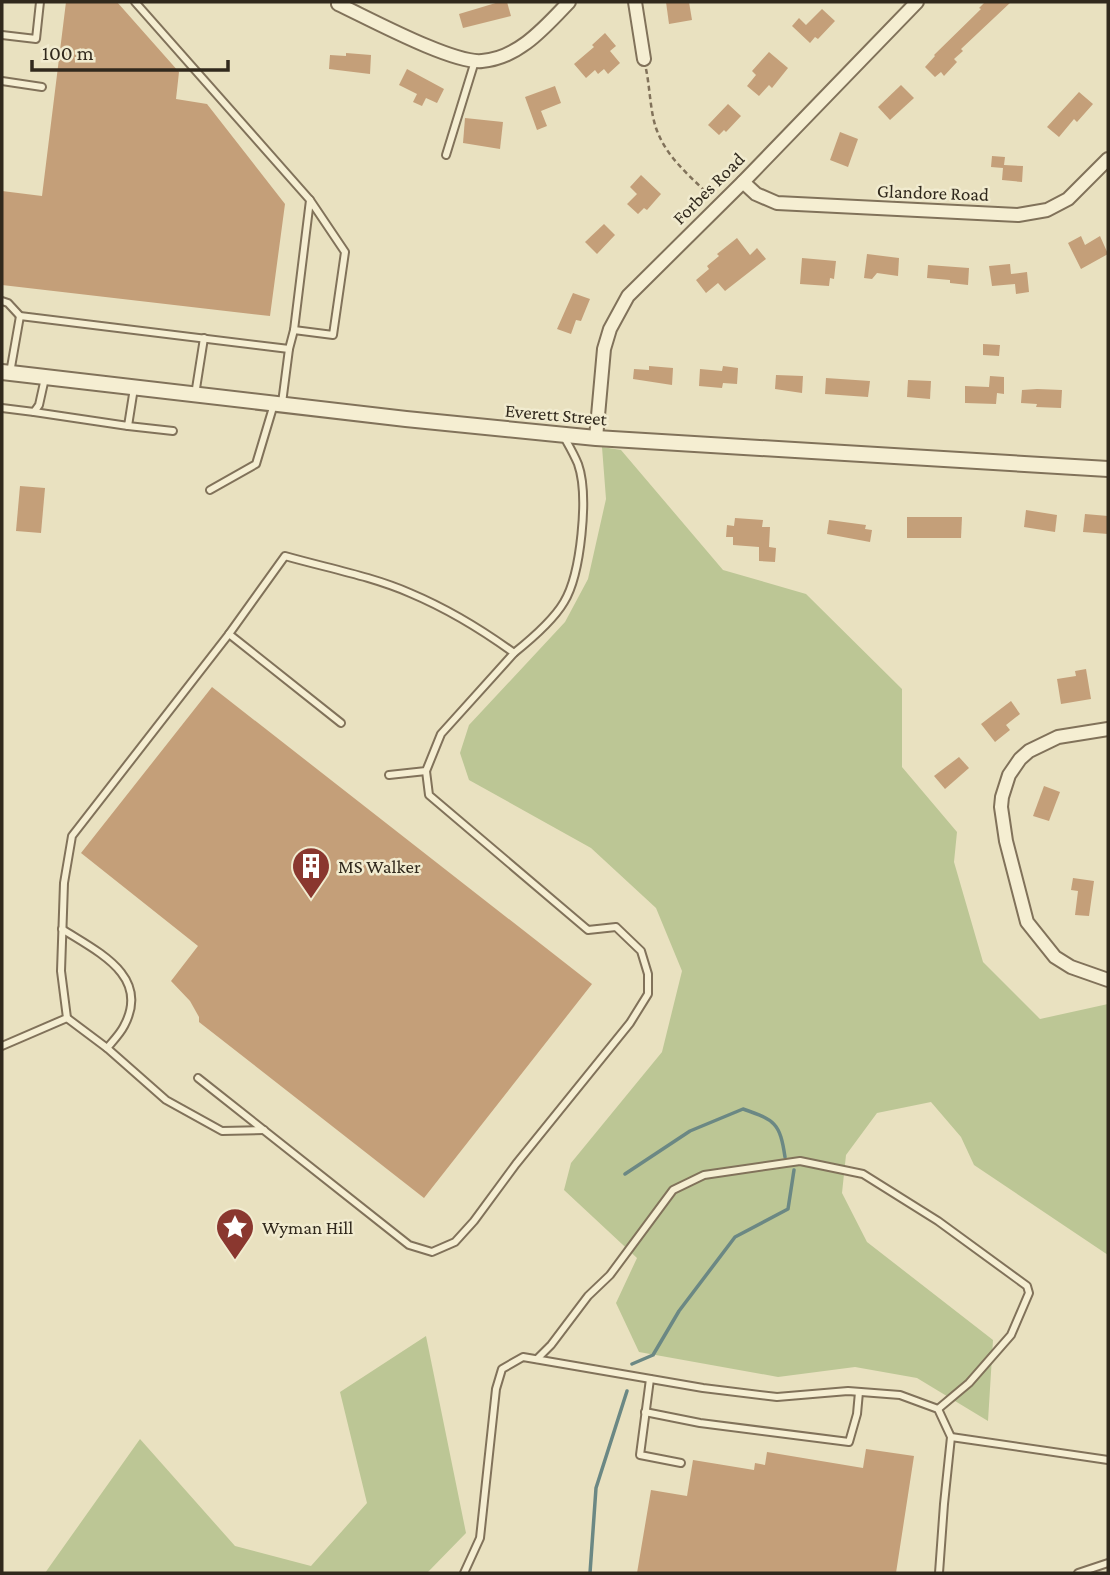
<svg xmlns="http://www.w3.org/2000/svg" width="1110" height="1575" font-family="'Crimson Pro',serif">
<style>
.green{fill:#bcc695}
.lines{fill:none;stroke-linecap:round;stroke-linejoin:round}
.stream{stroke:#6b8884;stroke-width:3.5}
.building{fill:#c49f79}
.service-casing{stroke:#81725a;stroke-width:10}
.minor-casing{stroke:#81725a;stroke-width:16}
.tertiary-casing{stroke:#81725a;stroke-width:18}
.path{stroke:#81725a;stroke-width:2.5;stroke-dasharray:5 3.5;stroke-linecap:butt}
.service{stroke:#f5eed2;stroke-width:6}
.minor{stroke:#f5eed2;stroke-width:12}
.tertiary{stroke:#f5eed2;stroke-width:14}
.labels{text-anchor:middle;stroke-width:5;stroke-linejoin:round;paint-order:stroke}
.street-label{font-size:19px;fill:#31291d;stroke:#f1ebcf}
.poi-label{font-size:19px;fill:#31291d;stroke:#f1ebcf;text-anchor:start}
</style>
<rect width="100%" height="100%" fill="#e9e1c0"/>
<g class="green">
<polygon points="602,447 621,450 723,570 806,594 902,689 902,767 957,832 954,862 983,962 1040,1019 1108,1004 1108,1255 974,1165 961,1137 931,1102 877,1113 846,1155 842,1193 867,1242 993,1340 988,1421 917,1378 855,1367 778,1377 639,1352 616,1303 637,1258 564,1190 571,1163 662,1052 682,971 656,908 591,848 469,780 460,753 469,725 565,622 588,579 606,499"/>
<polygon points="426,1336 466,1533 427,1573 45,1573 140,1439 235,1546 311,1566 367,1503 340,1392"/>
</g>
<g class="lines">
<g class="stream">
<path d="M 625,1174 L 690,1131 L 743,1109 C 775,1120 780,1123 785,1157"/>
<polyline points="632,1364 653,1355 679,1311 735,1237 788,1209 794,1170"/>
<polyline points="590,1573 596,1488 627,1391"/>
</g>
</g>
<g class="building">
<polygon points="66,2 117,2 179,72 176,99 207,104 285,204 270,316 2,285 2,191 42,196"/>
<polygon points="499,2 507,2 511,16 463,28 459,14"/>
<polygon points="666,2 689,2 692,20 669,24"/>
<polygon points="985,2 1011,2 961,49 963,51 954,59 957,62 944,76 941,72 935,77 925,67 935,56 934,55 981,9 979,8"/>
<polygon points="822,9 835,21 818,39 815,37 810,43 792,26 799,18 806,25"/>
<polygon points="605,33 616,46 610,51 620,63 608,74 604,69 598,74 595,70 586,78 574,64 594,47 592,45"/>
<polygon points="769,52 788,68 772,88 769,85 759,96 747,86 756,75 752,71"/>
<polygon points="346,53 371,55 370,74 329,69 330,55 346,56"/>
<polygon points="407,69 444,89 437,103 426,98 422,106 413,102 417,94 399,85"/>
<polygon points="901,85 914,98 890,120 878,107"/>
<polygon points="555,86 561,103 541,111 547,126 537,130 525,97"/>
<polygon points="1079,92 1093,104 1077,122 1074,119 1059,137 1047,127"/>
<polygon points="728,104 741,116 726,132 724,130 719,135 708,125"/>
<polygon points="465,118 503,122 500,149 463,143"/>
<polygon points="840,132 858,139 848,167 830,160"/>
<polygon points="992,156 1005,157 1004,165 1023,166 1022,182 1002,180 1003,168 991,167"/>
<polygon points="641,175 661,194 647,210 644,208 638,214 627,204 637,194 630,187"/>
<polygon points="604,224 615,235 597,254 585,242"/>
<polygon points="1081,236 1085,245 1100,236 1108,254 1081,269 1068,243"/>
<polygon points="737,238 750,255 757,248 766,259 725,291 718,283 706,293 696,280 709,269 707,266 719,256 717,254"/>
<polygon points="867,254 899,258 898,276 877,273 872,279 864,278"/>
<polygon points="802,258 836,261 834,279 830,278 829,286 800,284"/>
<polygon points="1010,264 1011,274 1027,272 1029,292 1016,294 1015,284 992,286 989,266"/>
<polygon points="928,265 969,268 968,285 950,283 950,280 927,278"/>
<polygon points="573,293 590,299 581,321 576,320 571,334 557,329"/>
<polygon points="983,344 1000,345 999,356 983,355"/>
<polygon points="649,366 673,368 672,385 633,379 634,369 649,370"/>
<polygon points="723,366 738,368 737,384 723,383 722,388 699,386 700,369 722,371"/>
<polygon points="776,375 803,376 802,393 775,389"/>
<polygon points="990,376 1004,377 1004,394 997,393 996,404 965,403 965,386 989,387"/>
<polygon points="826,378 870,381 868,397 825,394"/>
<polygon points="908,380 931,381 930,399 907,397"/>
<polygon points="1037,389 1062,390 1061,408 1036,407 1037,404 1021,403 1022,390"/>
<polygon points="20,486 45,488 41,533 16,531"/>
<polygon points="1026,510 1057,515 1055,532 1024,527"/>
<polygon points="1085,514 1108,516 1108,534 1083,532"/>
<polygon points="907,517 962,517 961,538 907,538"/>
<polygon points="735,518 763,520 762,527 770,527 769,547 776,548 775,562 759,561 759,547 733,545 733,537 726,537 727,525 734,526"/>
<polygon points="829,520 866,525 865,529 872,530 870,542 827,534"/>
<polygon points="1086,669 1091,699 1061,704 1057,679 1076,676 1075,671"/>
<polygon points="212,687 592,984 424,1198 199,1022 199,1017 190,1001 171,981 198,946 81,853"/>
<polygon points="1011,701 1020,714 1006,725 1010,730 995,742 981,724"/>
<polygon points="959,757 969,768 945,789 934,776"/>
<polygon points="1044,786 1060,792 1049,821 1033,816"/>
<polygon points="1073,878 1094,881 1089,916 1075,915 1078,891 1071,890"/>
<polygon points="866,1449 914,1456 896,1573 637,1573 651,1490 687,1496 693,1460 754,1470 755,1463 765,1465 767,1452 863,1468"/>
</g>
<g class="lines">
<defs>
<g id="service">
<polyline points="135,2 310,200 294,330 289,349 282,403"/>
<polyline points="2,35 36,39 40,2"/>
<polyline points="2,81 42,87"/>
<polyline points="446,155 475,61"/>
<polyline points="2,301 8,303 20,316 289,349"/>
<polyline points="294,330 333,335 345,252 310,200"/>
<polyline points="10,373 20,316"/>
<polyline points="195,395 204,338"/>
<polyline points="2,408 34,412 39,405 45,378"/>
<polyline points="34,412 128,426 134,388"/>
<polyline points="128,426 173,431"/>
<polyline points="210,490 256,464 274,404"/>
<path d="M 229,634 L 285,556 C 327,568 371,576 410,593 C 448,609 481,629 514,653"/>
<path d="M 389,775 L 426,771 L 441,734 L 514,653 C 529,641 554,619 564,602 C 581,574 589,495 578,464 C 574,454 568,444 563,435"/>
<path d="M 62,929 C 98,952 151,976 124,1026 C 120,1034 113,1041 107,1048"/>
<polyline points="67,1018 107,1048 166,1100 222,1131 264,1130"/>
<polyline points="2,1046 67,1018 61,971 64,883 72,836 229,634 341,723"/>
<polyline points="198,1078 409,1245 432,1252 455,1242 474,1221 516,1164 630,1023 648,994 648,974 641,951 616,927 588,930 429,795 426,771"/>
<polyline points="537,1359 551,1345 588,1296 610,1275 673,1190 704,1175 800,1161 863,1174 938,1221 1027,1286 1029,1293 1011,1335 969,1383 938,1409"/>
<polyline points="650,1379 640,1455 681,1463"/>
<polyline points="645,1412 700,1423 849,1442 857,1414 859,1392"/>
<polyline points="951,1437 1108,1460"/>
<polyline points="464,1573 480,1538 496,1389 502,1369 523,1357 703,1388 777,1397 848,1391 900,1395 938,1409 951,1437 944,1504 939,1573"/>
<polyline points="1078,1573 1108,1563"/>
</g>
<g id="minor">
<polyline points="635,2 644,59"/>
<path d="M 338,4 C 368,18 453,64 482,61 C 519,58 545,27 569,2"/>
<polyline points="743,182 756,194 777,203 1018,215 1047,210 1068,199 1108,159"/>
<polyline points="596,438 604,349 610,329 628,296 743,182 917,2"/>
<polyline points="1108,729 1058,737 1029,751 1020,759 1009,775 1002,797 1001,807 1006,841 1027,922 1055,957 1071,967 1108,980"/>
</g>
<polyline id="tertiary" points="2,372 406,419 596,438 1108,469"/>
</defs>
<use href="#service" class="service-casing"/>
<use href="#minor" class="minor-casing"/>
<use href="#tertiary" class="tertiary-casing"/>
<path class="path" d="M 646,69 C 650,88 650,110 656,128 C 666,157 689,175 710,196"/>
<use href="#service" class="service"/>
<use href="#minor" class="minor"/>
<use href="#tertiary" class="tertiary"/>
</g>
<defs>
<symbol id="building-pin" viewBox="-11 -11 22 30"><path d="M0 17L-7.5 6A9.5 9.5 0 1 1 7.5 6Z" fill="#8a372f" stroke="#f1ebcf"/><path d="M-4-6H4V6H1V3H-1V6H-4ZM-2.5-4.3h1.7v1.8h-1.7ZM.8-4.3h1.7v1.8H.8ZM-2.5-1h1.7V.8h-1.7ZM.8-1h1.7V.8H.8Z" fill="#fff"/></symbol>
<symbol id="sight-pin" viewBox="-11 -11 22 30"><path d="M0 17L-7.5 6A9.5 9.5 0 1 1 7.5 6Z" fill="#8a372f" stroke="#f1ebcf"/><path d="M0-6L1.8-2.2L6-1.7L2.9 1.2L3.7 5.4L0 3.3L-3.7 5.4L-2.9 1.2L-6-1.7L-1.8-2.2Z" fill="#fff"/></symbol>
</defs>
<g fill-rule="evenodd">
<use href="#building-pin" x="289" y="844" width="44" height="60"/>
<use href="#sight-pin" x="213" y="1205" width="44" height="60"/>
</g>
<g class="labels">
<g class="street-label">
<text transform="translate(708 188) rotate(-45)" y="7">Forbes Road</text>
<text transform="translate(933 192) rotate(2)" y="7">Glandore Road</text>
<text transform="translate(556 414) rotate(5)" y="7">Everett Street</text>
</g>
<g class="poi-label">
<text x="338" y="873">MS Walker</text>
<text x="262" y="1234">Wyman Hill</text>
</g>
</g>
<rect width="1110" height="1575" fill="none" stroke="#31291d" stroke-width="7"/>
<path d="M32 60v10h196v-10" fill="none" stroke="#31291d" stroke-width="3.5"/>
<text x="42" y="60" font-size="21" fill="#31291d" stroke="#f1ebcf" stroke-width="5" paint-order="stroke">100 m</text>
</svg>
